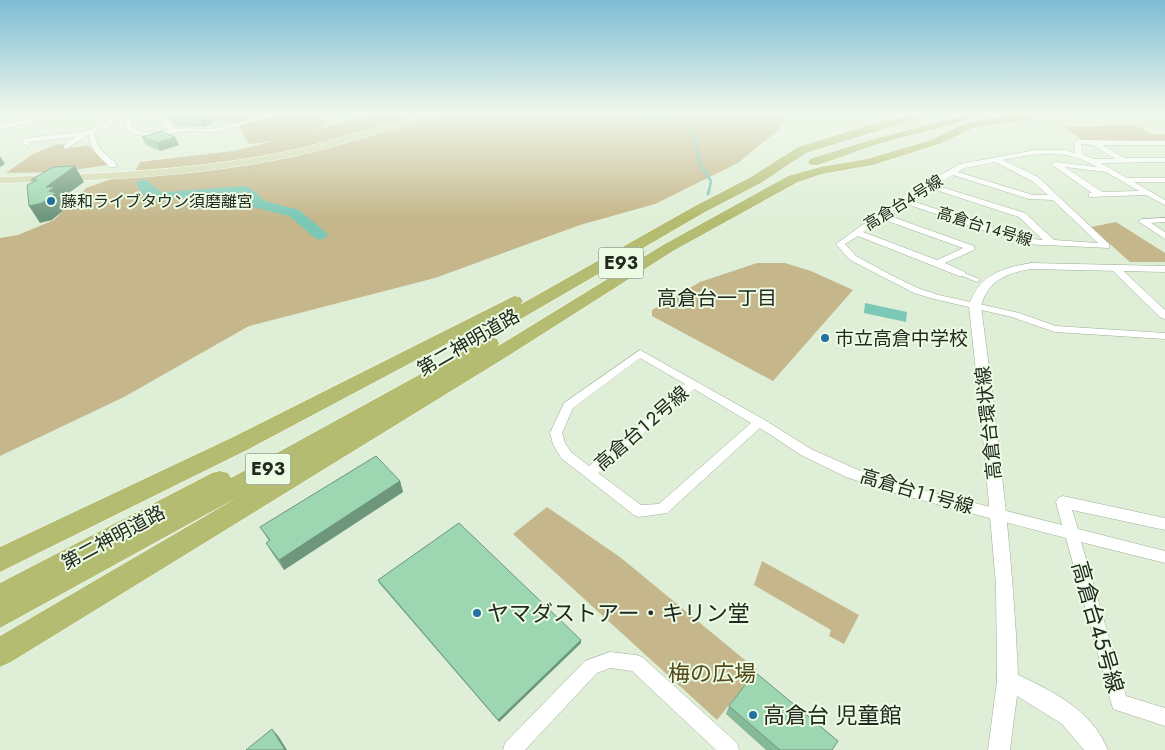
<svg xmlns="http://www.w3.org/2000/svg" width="1165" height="750" font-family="Jost,'Noto Sans JP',sans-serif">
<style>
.green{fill:#c5b78b}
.water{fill:#7cc8b6}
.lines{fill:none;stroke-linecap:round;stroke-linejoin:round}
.stream-far1{stroke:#7cc8b6;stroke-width:2.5}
.stream{stroke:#7cc8b6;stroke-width:3}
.river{fill:#7cc8b6;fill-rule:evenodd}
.primary-tunnel{stroke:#b9c7b2;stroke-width:11;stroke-dasharray:11 5;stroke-linecap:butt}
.pedestrian-casing{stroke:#9ead97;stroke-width:1}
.minor-casing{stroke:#9ead97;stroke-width:1}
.tertiary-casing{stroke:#9ead97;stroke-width:1}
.primary-casing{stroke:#fff;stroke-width:1}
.motorway-casing{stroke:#fff;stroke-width:1}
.pedestrian{fill:#fff;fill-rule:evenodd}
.minor{fill:#fff;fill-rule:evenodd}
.tertiary{fill:#fff;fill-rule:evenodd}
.primary{fill:#d2d7aa;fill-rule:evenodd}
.motorway{fill:#b4bc71;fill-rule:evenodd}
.wall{fill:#86b998}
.shaded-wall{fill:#6d967c}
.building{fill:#9cd7b1;stroke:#6d967c}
.poi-dot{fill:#2271a3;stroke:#ecfce4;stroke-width:2}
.labels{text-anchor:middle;stroke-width:4;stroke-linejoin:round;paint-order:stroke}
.far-poi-label{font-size:16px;fill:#232920;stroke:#ecfce4;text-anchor:start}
.far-street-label{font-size:16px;fill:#232920;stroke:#ecfce4}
.shield{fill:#ecfce4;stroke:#5f685b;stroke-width:1}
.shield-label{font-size:18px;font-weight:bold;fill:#232920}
.poi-label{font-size:19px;fill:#232920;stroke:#ecfce4;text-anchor:start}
.street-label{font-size:19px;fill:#232920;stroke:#ecfce4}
.neighbourhood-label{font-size:20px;fill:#232920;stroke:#ecfce4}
.near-poi-label{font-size:22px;fill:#232920;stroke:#ecfce4;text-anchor:start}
.near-street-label{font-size:22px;fill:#232920;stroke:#ecfce4}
.near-park-label{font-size:22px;fill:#544617;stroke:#ecfce4}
</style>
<rect width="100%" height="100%" fill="#dfefd7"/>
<g class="green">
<polygon points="184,113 320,113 327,124 313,131 376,113 788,113 778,130 738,163 655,204 580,225 435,278 249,326 124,397 0,456 0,238 18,235 54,220 86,188 111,179 132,177 140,162 233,151 274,141 249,144 237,123 182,116"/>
<polygon points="1135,125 1151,134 1165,134 1165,141 1084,141 1065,127"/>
<polygon points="57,144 67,145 64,149 88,145 108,165 59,172 6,173 33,154"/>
<polygon points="1116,222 1165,253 1165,262 1130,262 1091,227"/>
<polygon points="757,263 785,263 811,271 853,290 773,381 652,316 652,310 700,282"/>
<polygon points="547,507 620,557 757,670 717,720 513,534"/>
<polygon points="762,561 859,615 844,644 829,636 831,630 754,585"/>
</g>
<polygon class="water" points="865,303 907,312 906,322 864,313"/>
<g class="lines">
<polyline class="stream-far1" points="632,113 635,119 667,120 688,129 695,138 700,164 711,181 709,191"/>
<polyline class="stream" points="708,194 709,190"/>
<path class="river" d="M 142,179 C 152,181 154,190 164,192 L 244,186 L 252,189 L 265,201 L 299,210 L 329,235 L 321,240 L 315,238 L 289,216 L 253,207 L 238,193 L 164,200 L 144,196 L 135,183 Z"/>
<polyline class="primary-tunnel" points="411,121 439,113"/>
<defs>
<polygon id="pedestrian" points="962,272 979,279 980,280 977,282 960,275 959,274"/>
<g id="minor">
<path d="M 114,113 L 120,113 L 108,127 L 95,132 C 95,147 105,154 116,163 L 116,167 L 110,167 C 100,157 89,149 89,134 L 66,149 L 64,148 L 64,146 L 75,137 L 28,142 L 30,145 L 27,147 L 21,141 L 26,138 L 81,132 L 104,125 Z"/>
<path d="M 129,113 L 136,113 L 132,117 L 131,127 C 142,135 155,132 168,130 L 153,113 L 160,113 L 174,129 C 188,127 203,130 217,128 C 240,125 260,113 283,113 L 217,132 L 185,131 L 150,137 L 133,134 L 126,129 L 126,117 Z"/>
<path d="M 1078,140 L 1165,141 L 1165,145 L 1103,145 L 1124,158 L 1165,158 L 1165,162 L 1101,163 L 1127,178 L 1165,178 L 1165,182 L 1134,182 L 1165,200 L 1165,205 L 1146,195 L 1089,197 L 1089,193 L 1092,193 L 1051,164 L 1055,162 L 1097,167 C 1065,148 1038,153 1003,160 L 1038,177 L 1109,244 L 1109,248 L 1023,244 L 904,203 L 887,215 L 974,246 L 974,250 L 945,263 L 965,272 L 965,276 L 959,276 L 858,236 L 845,244 L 856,256 L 891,275 L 920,289 L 939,295 L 1019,313 L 1056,326 L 1165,333 L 1165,339 L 1055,332 L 1012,317 L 934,299 L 914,293 L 850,260 L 836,244 L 900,198 L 960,164 L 1035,150 L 1065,150 L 1075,153 L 1075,142 ZM 1081,144 L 1093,145 L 1115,159 L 1093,159 L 1082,154 ZM 995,162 L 1032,181 L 1048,195 L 1033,195 L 958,172 L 965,168 ZM 1065,167 L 1106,172 L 1139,191 L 1102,192 ZM 953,175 L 1029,199 L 1053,200 L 1098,243 L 1054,240 L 1025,213 L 935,185 ZM 930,188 L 1019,217 L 1043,240 L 1024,238 L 909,200 ZM 882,219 L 963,248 L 937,260 L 863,232 Z"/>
<polygon points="1165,218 1165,222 1151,223 1165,232 1165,239 1138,221 1142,219"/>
<polygon points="1115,265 1118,266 1165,310 1165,319 1161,318 1112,270 1112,266"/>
<path d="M 640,350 L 763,419 L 811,449 L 856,469 L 899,484 L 1062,525 L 1056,502 L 1058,498 L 1063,496 L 1165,518 L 1165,530 L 1072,510 L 1078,529 L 1165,551 L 1165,563 L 1081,542 L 1126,696 L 1165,708 L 1165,726 L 1113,709 L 1066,538 L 898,494 L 846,477 L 801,455 L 760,428 L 667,513 L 639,517 L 634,515 L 561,458 L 553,444 L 550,433 L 564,403 ZM 640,358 L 685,384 L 589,466 L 571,452 L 565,443 L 562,433 L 573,408 ZM 694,389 L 751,423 L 659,504 L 641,505 L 598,473 Z"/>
<polygon points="610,652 636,655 642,657 737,743 739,750 716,750 632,671 610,668 597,673 525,750 503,750 505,743 585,661"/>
</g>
<g id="tertiary">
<polygon points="58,113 74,113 0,129 0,125"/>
<path d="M 1031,263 L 1165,266 L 1165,272 L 1031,269 C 1007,273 988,280 981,306 C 997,429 1013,551 1018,675 C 1055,692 1092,711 1108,750 L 1084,750 L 1062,724 L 1017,696 L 1010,750 L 988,750 L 997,681 L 996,585 L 984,448 L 969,306 C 978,275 1002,268 1031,263 Z"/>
</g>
<path id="primary" d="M 411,118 L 414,119 L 414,123 C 368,136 323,151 275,160 C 185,177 92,181 0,183 L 0,177 C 92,174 185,171 275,154 C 321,145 366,129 411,118 Z"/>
<g id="motorway">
<polygon points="1018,113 1075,113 1070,116 1031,119 973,128 939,144 873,165 822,174 798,182 673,251 508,356 11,662 0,667 0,636 238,497 0,628 0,583 212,473 220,471 228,473 231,478 468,348 461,346 459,342 461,338 695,206 751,177 798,147 883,121 918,114 923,117 806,153 761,183 705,212 490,337 497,339 499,343 498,346 663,245 788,176 820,167 867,159 931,140 966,123"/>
<polygon points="968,114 972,115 972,119 878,144 818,165 810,165 808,162 810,159 870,140"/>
<polygon points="514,296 520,297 523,301 520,305 247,450 0,572 0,547 231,438"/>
</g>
</defs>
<use href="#pedestrian" class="pedestrian-casing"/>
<use href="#minor" class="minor-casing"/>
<use href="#tertiary" class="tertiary-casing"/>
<use href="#primary" class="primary-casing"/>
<use href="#motorway" class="motorway-casing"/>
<use href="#pedestrian" class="pedestrian"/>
<use href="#minor" class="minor"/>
<use href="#tertiary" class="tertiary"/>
<use href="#primary" class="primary"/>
<use href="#motorway" class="motorway"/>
</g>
<g class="wall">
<polygon points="181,113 215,121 204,127 174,126 170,118"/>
<polygon points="499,113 516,113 522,119 523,121"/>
<polygon points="142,137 175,137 179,145 160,151 146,145"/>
<polygon points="400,481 403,492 284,570 272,553 266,543 269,541 260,527"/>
<polygon points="378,580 581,643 499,722 379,583"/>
<polygon points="729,706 832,750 766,750 726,714"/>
</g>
<g class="shaded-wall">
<polygon points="477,113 484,113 473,117 473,115"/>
<polygon points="212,114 215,121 204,127 201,119"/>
<polygon points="175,137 179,145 160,151 157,143"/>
<polygon points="0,156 5,164 0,167"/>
<polygon points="75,166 84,182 62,198 64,203 62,205 65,209 52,220 40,223 29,206 46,187"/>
<polygon points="400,481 403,492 284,570 279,560"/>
<polygon points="581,640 581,643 499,722 498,720"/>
<polygon points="272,729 279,737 287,750 285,750"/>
</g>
<g class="building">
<polygon points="181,113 209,113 212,114 201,119 170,118"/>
<polygon points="506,113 516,113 522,119"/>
<polygon points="161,131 175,137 157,143 142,137"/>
<polygon points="75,166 46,187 55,187 49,191 56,193 42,203 29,206 27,185 37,180 31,180 53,167"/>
<polygon points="376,456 400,481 279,560 266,543 270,540 260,527"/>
<polygon points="459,523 581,640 498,720 378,580"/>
<polygon points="755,672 838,741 832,750 780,750 729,706"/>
<polygon points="272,729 285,750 246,750"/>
</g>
<linearGradient id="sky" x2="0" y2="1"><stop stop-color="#7dbcd4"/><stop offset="0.52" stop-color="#f1f8ed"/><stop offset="1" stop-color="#f1f8ed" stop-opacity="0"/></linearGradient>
<rect width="1165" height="218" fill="url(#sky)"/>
<g class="poi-dot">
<circle cx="51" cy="201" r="5"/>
<circle cx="825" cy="338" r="5"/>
<circle cx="477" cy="613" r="5"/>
<circle cx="753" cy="715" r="5"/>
</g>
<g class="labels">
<g class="far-poi-label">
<text x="61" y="207">藤和ライブタウン須磨離宮</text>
</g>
<g class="far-street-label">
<text transform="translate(903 202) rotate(-32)" y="6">高倉台４号線</text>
<text transform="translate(985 226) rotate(17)" y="6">高倉台１４号線</text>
</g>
<g class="shield">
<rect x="598.5" y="247.5" width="45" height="31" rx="4"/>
<rect x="245.5" y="453.5" width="45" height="31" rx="4"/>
</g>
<g class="shield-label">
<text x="621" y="269">E93</text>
<text x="268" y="475">E93</text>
</g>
<g class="poi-label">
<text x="835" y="345">市立高倉中学校</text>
</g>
<g class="street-label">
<text transform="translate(468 342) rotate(-30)" y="7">第二神明道路</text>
<text transform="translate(988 423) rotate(-96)" y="7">高倉台環状線</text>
<text transform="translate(641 428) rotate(-41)" y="7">高倉台１２号線</text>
<text transform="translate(917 491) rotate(16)" y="7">高倉台１１号線</text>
<text transform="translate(113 537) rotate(-28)" y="7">第二神明道路</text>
</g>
<g class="neighbourhood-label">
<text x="717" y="305">高倉台一丁目</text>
</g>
<g class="near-poi-label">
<text x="487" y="621">ヤマダストアー・キリン堂</text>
<text x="763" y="723">高倉台 児童館</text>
</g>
<g class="near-street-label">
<text transform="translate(1098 627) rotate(74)" y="8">高倉台４５号線</text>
</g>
<g class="near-park-label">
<text x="712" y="681">梅の広場</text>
</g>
</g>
</svg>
